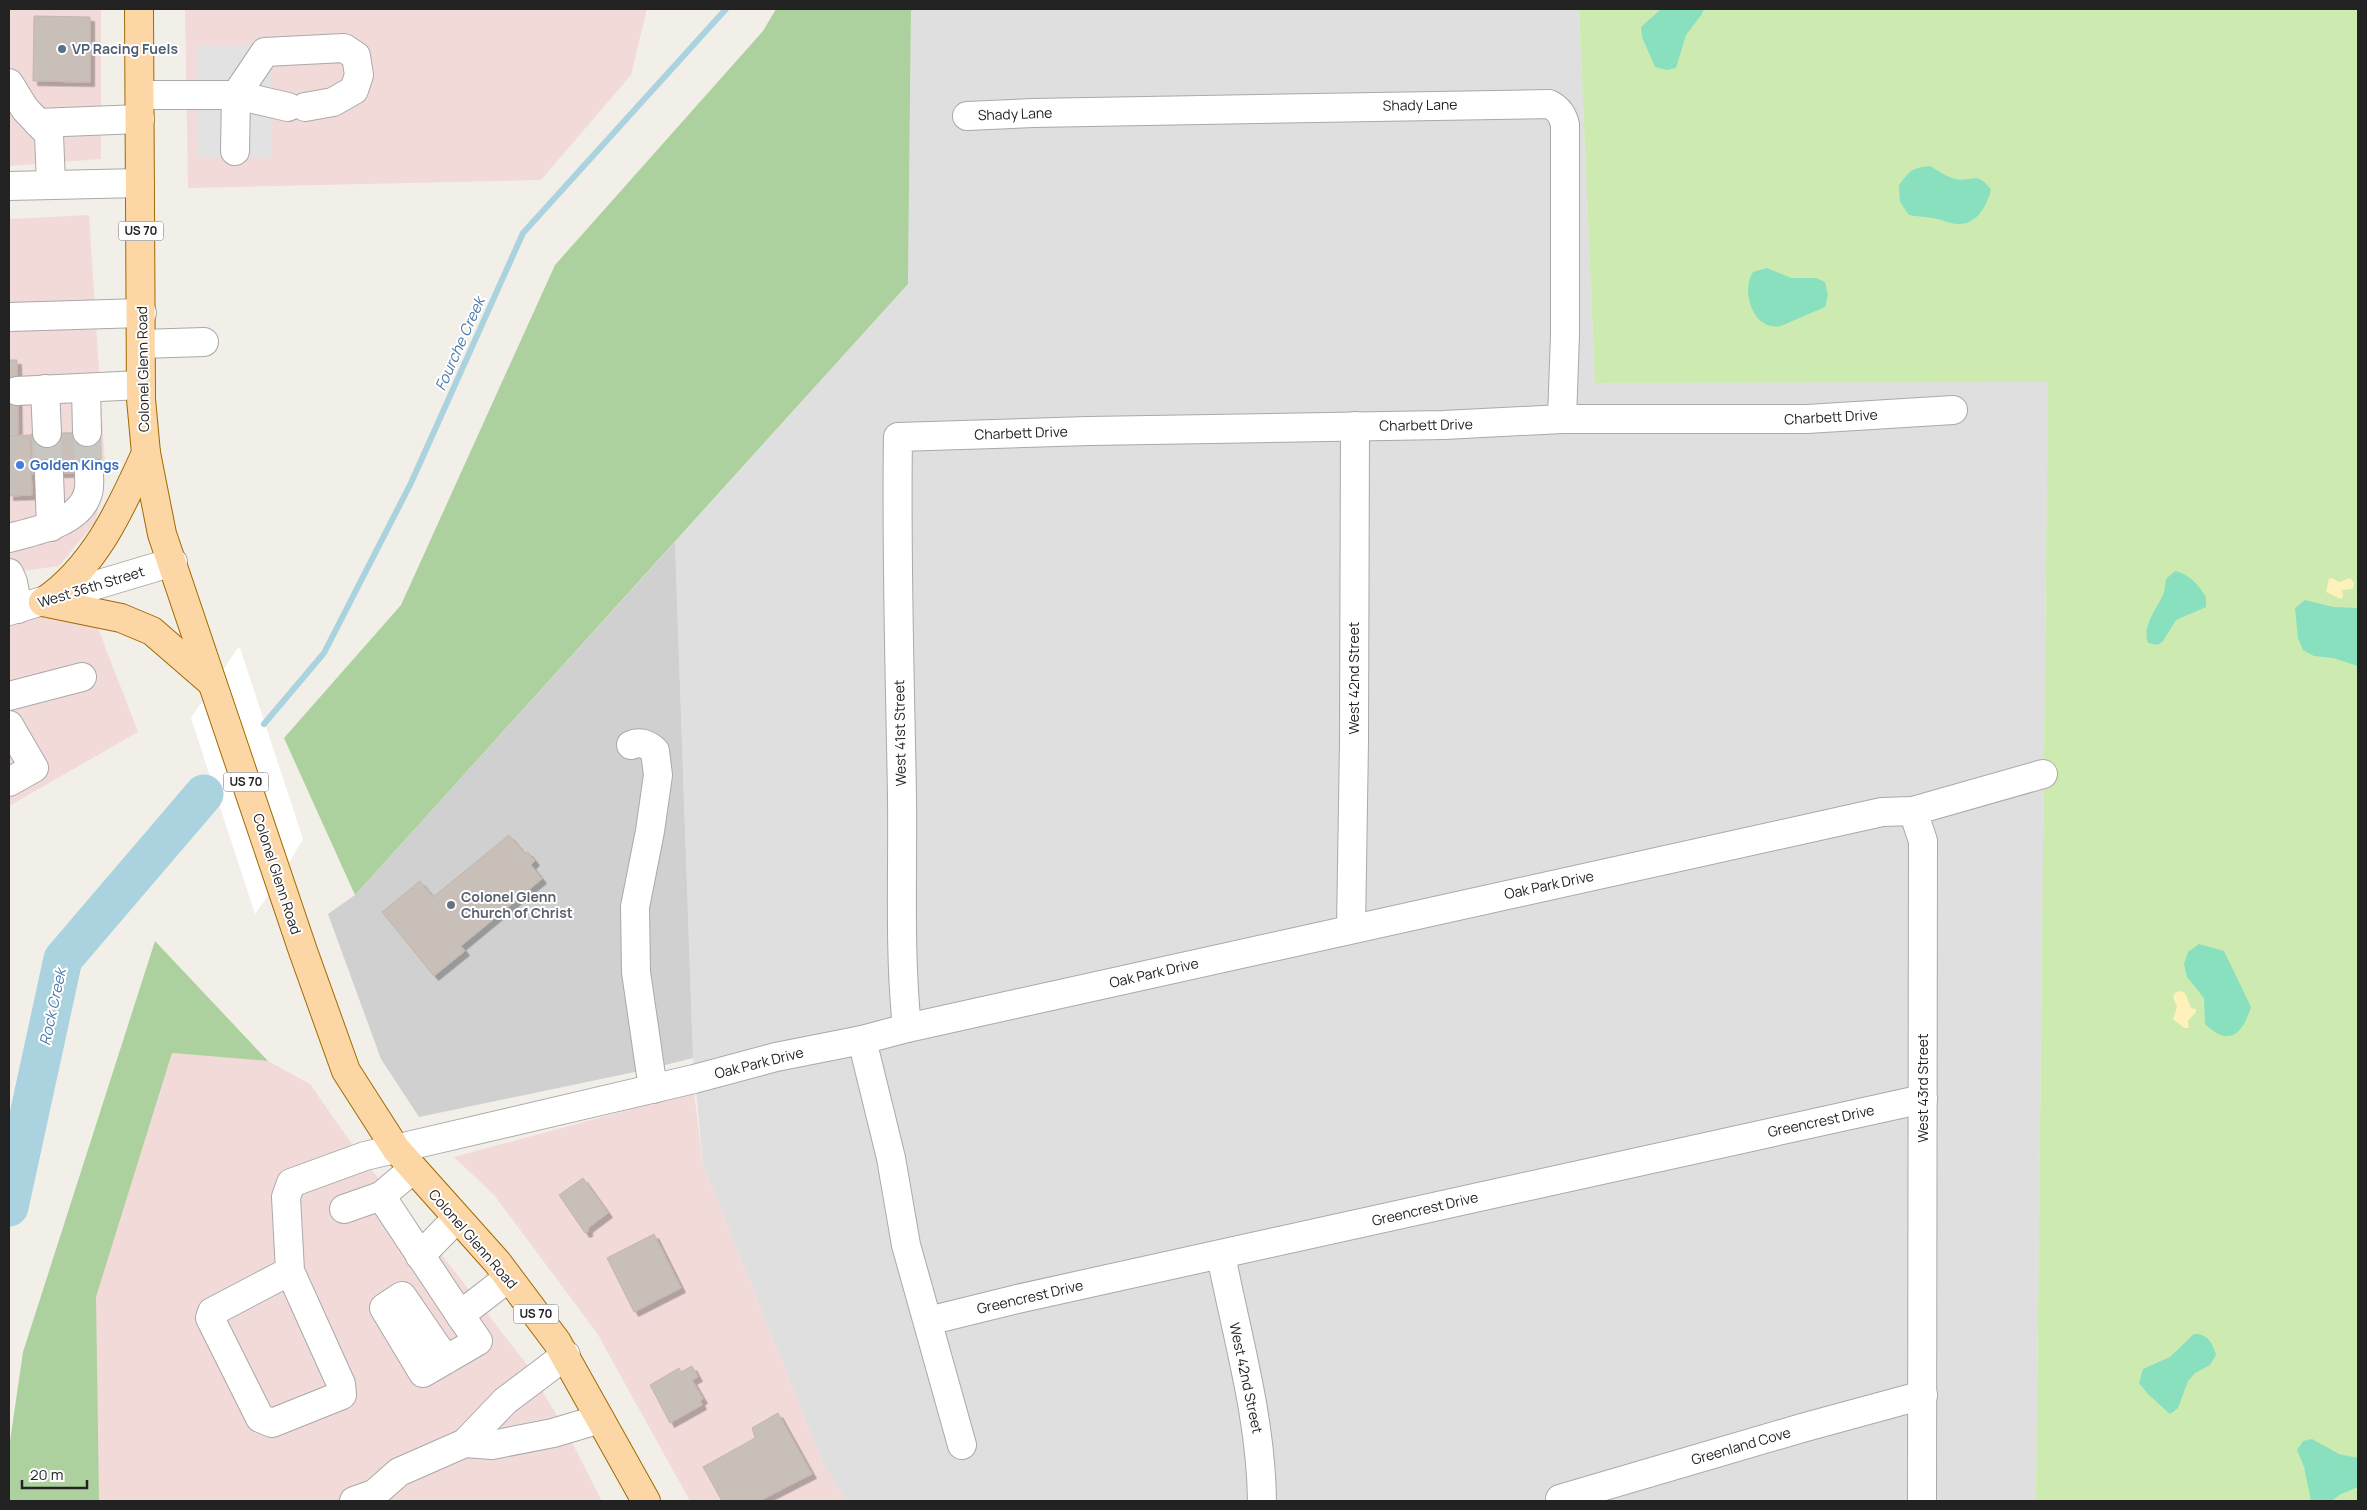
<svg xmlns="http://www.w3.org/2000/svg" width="2367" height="1510" font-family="Manrope,sans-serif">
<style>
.residential{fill:#e0dfdf}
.commercial{fill:#f2dad9}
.religious{fill:#d0d0d0}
.grass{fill:#cdebb0}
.forest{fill:#add19e}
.sand{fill:#fff1ba}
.pitch{fill:#88e0be}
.parking{fill:#e2e2e2}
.pier{fill:#fff}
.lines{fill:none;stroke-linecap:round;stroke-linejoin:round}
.stream{stroke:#aad3df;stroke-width:6}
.river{stroke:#aad3df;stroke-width:39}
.building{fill:#c7bfb8;stroke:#c4b6ab;filter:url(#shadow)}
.minor-tunnel{stroke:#c8c6c1;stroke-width:28;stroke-dasharray:28 14;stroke-linecap:butt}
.minor-casing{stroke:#a9a9a9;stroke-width:30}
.major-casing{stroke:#a06b00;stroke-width:30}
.minor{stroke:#fff;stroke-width:28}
.major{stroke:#fcd6a4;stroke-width:28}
.service-dot{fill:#5c6f8a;stroke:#fff;stroke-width:2}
.shop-dot{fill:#3f7fe0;stroke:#fff;stroke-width:2}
.worship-dot{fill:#6b7280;stroke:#fff;stroke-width:2}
.labels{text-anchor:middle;stroke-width:4;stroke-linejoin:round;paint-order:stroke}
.shield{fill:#fff;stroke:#646464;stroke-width:1}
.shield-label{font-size:12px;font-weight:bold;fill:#222}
.service-label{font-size:14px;font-weight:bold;fill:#4e5e75;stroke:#fff;text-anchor:start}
.street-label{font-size:14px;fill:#222;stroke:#fff}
.shop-label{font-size:14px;font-weight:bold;fill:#366cbe;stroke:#fff;text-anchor:start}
.worship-label{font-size:14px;font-weight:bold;fill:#5b616d;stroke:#fff;text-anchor:start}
.water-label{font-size:15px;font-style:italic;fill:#4a7aab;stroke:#fff}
</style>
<defs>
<filter id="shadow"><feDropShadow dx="4.5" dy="4.5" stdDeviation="0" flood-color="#0004"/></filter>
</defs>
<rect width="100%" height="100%" fill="#f2efe9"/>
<polygon class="residential" points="911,9 1579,9 1595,383 2048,381 2036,1501 847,1501 824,1466 703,1165 693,1058 675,542 908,284"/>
<g class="commercial">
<polygon points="9,9 101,9 101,159 9,166"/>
<polygon points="185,9 647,9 631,75 541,180 188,188"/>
<polygon points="89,215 105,463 96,521 59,566 9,573 9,219"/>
<polygon points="9,609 91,610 138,732 9,806"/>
<polygon points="172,1053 268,1061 310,1084 361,1157 435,1246 525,1362 565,1429 602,1501 97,1501 93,1305"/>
<polygon points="694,1092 703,1165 824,1466 847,1501 690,1501 597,1333 494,1195 454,1157"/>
</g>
<polygon class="religious" points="675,542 693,1058 649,1069 419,1117 381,1059 328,914 355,895"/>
<polygon class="grass" points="1579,9 2358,9 2358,1501 2036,1501 2048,382 1595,383"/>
<g class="forest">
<polygon points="776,9 911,9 908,284 355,895 284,738 401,605 555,265 763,31"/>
<polygon points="155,941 268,1061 172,1053 96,1297 99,1501 9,1501 9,1448 23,1352"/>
</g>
<g class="sand">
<polygon points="2332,578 2339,582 2350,578 2354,583 2353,589 2342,590 2343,597 2341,599 2326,592 2329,579"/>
<polygon points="2179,991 2185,993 2191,1008 2196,1009 2196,1012 2188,1021 2189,1028 2184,1028 2173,1019 2177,1007 2173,997 2175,993"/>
</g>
<g class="pitch">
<polygon points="1661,9 1704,9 1702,14 1686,35 1676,68 1667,70 1655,67 1642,37 1641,27"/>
<path d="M 1930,166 C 1937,170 1944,175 1952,178 C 1970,185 1976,168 1991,190 C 1987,205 1977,225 1958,224 C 1950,224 1941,219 1932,218 C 1924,216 1917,217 1909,215 L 1900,202 L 1899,185 C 1910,171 1911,168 1930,166 Z"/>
<path d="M 1767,268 L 1791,278 L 1816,278 L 1825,282 L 1828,295 L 1825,307 L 1781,326 C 1754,332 1740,292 1753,272 Z"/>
<path d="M 2175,571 C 2190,574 2198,585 2206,597 L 2206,607 L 2176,620 L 2163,641 L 2158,645 L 2148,643 C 2142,626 2156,610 2163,595 C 2165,590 2165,584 2166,579 Z"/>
<polygon points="2305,600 2333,607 2358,608 2358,666 2333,658 2314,656 2303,650 2298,638 2295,608"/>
<path d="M 2199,944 L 2224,951 L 2251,1007 C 2242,1035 2229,1047 2205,1024 L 2204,998 L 2187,977 L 2184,964 L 2188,952 Z"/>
<path d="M 2194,1334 C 2208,1334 2212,1342 2216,1355 L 2210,1365 L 2195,1373 L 2188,1381 L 2178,1408 L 2170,1414 L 2148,1394 L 2139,1383 L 2143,1369 L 2170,1357 Z"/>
<polygon points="2312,1439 2339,1454 2358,1458 2358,1487 2339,1495 2332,1501 2311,1501 2304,1467 2297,1450 2303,1441"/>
</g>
<rect class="parking" x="197" y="45" width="74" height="112"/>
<polygon class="pier" points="240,648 303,839 279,880 255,914 191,718 237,649"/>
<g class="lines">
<polyline class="stream" points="264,724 324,653 411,483 523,233 726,9"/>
<polyline class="river" points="9,1207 63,959 204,794"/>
</g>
<g class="building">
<polygon points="34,16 90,17 90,82 33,81"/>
<polygon points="9,360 17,360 18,436 9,436"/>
<polygon points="95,432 96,472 32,474 31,434"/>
<polygon points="30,435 32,495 9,496 9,436"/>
<polygon points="509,835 525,854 528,852 535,861 531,865 542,879 461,946 465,951 434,976 382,912 420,881 433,897"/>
<polygon points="583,1178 608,1213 588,1228 588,1232 585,1233 559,1195"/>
<polygon points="654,1234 681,1288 634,1312 607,1258"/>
<polygon points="692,1366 698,1377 692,1380 703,1399 700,1401 702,1405 670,1423 650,1385 679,1368 681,1372"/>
<polygon points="778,1413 812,1474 759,1501 750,1501 749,1499 745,1501 722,1501 703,1467 755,1438 752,1428"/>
</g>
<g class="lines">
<g class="minor-tunnel">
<polyline points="87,432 89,473"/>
<polyline points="47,433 49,474"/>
</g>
<defs>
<g id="minor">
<polyline points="9,83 25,109 49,134 51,185"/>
<polyline points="140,95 236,95 288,107"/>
<path d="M 967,116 L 1033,113 L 1549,104 C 1559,109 1563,115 1565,125 L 1565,335 L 1562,419"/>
<polyline points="38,123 140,119"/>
<polyline points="235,151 236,95 265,52 344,48 356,56 359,75 354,90 333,102 305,107"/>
<polyline points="9,186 140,183"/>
<polyline points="9,317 142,313"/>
<polyline points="141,344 204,342"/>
<polyline points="86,388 87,432"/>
<polyline points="45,389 47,433"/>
<polyline points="17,391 141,385"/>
<polyline points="49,474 51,527"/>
<path d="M 9,538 C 35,531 80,523 88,493 C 90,487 89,479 89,473"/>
<polyline points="9,573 13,582 18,609"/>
<polyline points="9,611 173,562"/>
<polyline points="9,696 82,677"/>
<polyline points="9,725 34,768 9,782"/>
<path d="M 631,745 C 639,741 648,744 655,751 L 658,775 L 650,831 L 635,907 L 636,972 L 653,1089"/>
<polyline points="1913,811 1923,841 1922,1501"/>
<polyline points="1351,929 1354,742 1355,426"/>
<path d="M 907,1028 C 899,951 903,874 902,797 C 900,677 896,557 898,437 L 1089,431 L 1444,425 L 1562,419 L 1807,419 L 1953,410"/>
<polyline points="862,1040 891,1158 906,1245 962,1445"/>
<polyline points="381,1196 413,1169"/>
<polyline points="344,1209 381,1196 460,1315 508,1278"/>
<path d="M 1221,1255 C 1237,1337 1261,1417 1262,1501"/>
<polyline points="420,1256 457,1218"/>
<polyline points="290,1271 212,1312 210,1318 260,1418 272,1423 342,1395 341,1384 290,1271 286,1197 291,1183 365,1156 694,1079 776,1057 862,1040 907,1028 1882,812 1913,811 2043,774"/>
<polyline points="928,1321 1017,1299 1923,1099"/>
<polyline points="446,1360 402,1296 384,1308 423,1373 478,1341 460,1315"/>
<polyline points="465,1443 492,1445 553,1433 600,1419"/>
<polyline points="1560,1499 1802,1428 1923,1395"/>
<polyline points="354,1501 374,1494 399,1472 465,1443 505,1401 566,1355"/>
</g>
<g id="major">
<polyline points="139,9 141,399 146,453 162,534 303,951 346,1071 396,1149 497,1262 557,1342 646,1501"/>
<polyline points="43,602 121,618 152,631 212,683"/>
<path d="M 43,602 C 95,567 121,508 146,453"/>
</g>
</defs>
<use href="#minor" class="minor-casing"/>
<use href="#major" class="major-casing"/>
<use href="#minor" class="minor"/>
<use href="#major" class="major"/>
</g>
<circle class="service-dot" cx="62" cy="49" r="5"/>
<circle class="shop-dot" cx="20" cy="465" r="5"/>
<circle class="worship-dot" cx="451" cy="905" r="5"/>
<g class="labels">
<g class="shield">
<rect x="118.5" y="221.5" width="45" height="19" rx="4"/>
<rect x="223.5" y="772.5" width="45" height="19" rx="4"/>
<rect x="513.5" y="1304.5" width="45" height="19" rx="4"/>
</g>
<g class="shield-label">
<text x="141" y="235">US 70</text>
<text x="246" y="786">US 70</text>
<text x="536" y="1318">US 70</text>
</g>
<g class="service-label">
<text x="72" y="54">VP Racing Fuels</text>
</g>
<g class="street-label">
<text transform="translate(1420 105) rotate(-1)" y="5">Shady Lane</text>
<text transform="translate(1015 114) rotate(-2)" y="5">Shady Lane</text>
<text transform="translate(143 369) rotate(-91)" y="5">Colonel Glenn Road</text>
<text transform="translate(1831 417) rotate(-3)" y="5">Charbett Drive</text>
<text transform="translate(1426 425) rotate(-1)" y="5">Charbett Drive</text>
<text transform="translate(1021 433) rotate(-2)" y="5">Charbett Drive</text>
<text transform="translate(91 587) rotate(-17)" y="5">West 36th Street</text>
<text transform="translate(1354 678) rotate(-90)" y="5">West 42nd Street</text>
<text transform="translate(900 733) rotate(-91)" y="5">West 41st Street</text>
<text transform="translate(277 874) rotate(72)" y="5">Colonel Glenn Road</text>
<text transform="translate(1549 885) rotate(-12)" y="5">Oak Park Drive</text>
<text transform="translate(1154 973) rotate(-13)" y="5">Oak Park Drive</text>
<text transform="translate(759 1063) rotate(-14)" y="5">Oak Park Drive</text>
<text transform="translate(1923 1088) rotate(-90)" y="5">West 43rd Street</text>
<text transform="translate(1821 1121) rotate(-12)" y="5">Greencrest Drive</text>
<text transform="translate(1425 1209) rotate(-13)" y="5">Greencrest Drive</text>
<text transform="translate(473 1239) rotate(49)" y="5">Colonel Glenn Road</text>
<text transform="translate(1030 1297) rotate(-13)" y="5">Greencrest Drive</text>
<text transform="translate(1246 1378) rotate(78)" y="5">West 42nd Street</text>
<text transform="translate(1741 1446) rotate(-16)" y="5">Greenland Cove</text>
</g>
<g class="shop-label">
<text x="30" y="470">Golden Kings</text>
</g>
<g class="worship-label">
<text x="461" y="902">Colonel Glenn<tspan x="461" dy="16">Church of Christ</tspan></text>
</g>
<g class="water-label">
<text transform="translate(460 344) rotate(-66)" y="5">Fourche Creek</text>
<text transform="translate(53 1007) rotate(-78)" y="5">Rock Creek</text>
</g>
</g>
<rect width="2367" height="1510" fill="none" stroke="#222222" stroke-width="20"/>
<path d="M22 1480v8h65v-8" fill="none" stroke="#222222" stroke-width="2.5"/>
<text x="30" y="1480" font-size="15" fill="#222222" stroke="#ffffff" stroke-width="4" paint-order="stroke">20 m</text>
</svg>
